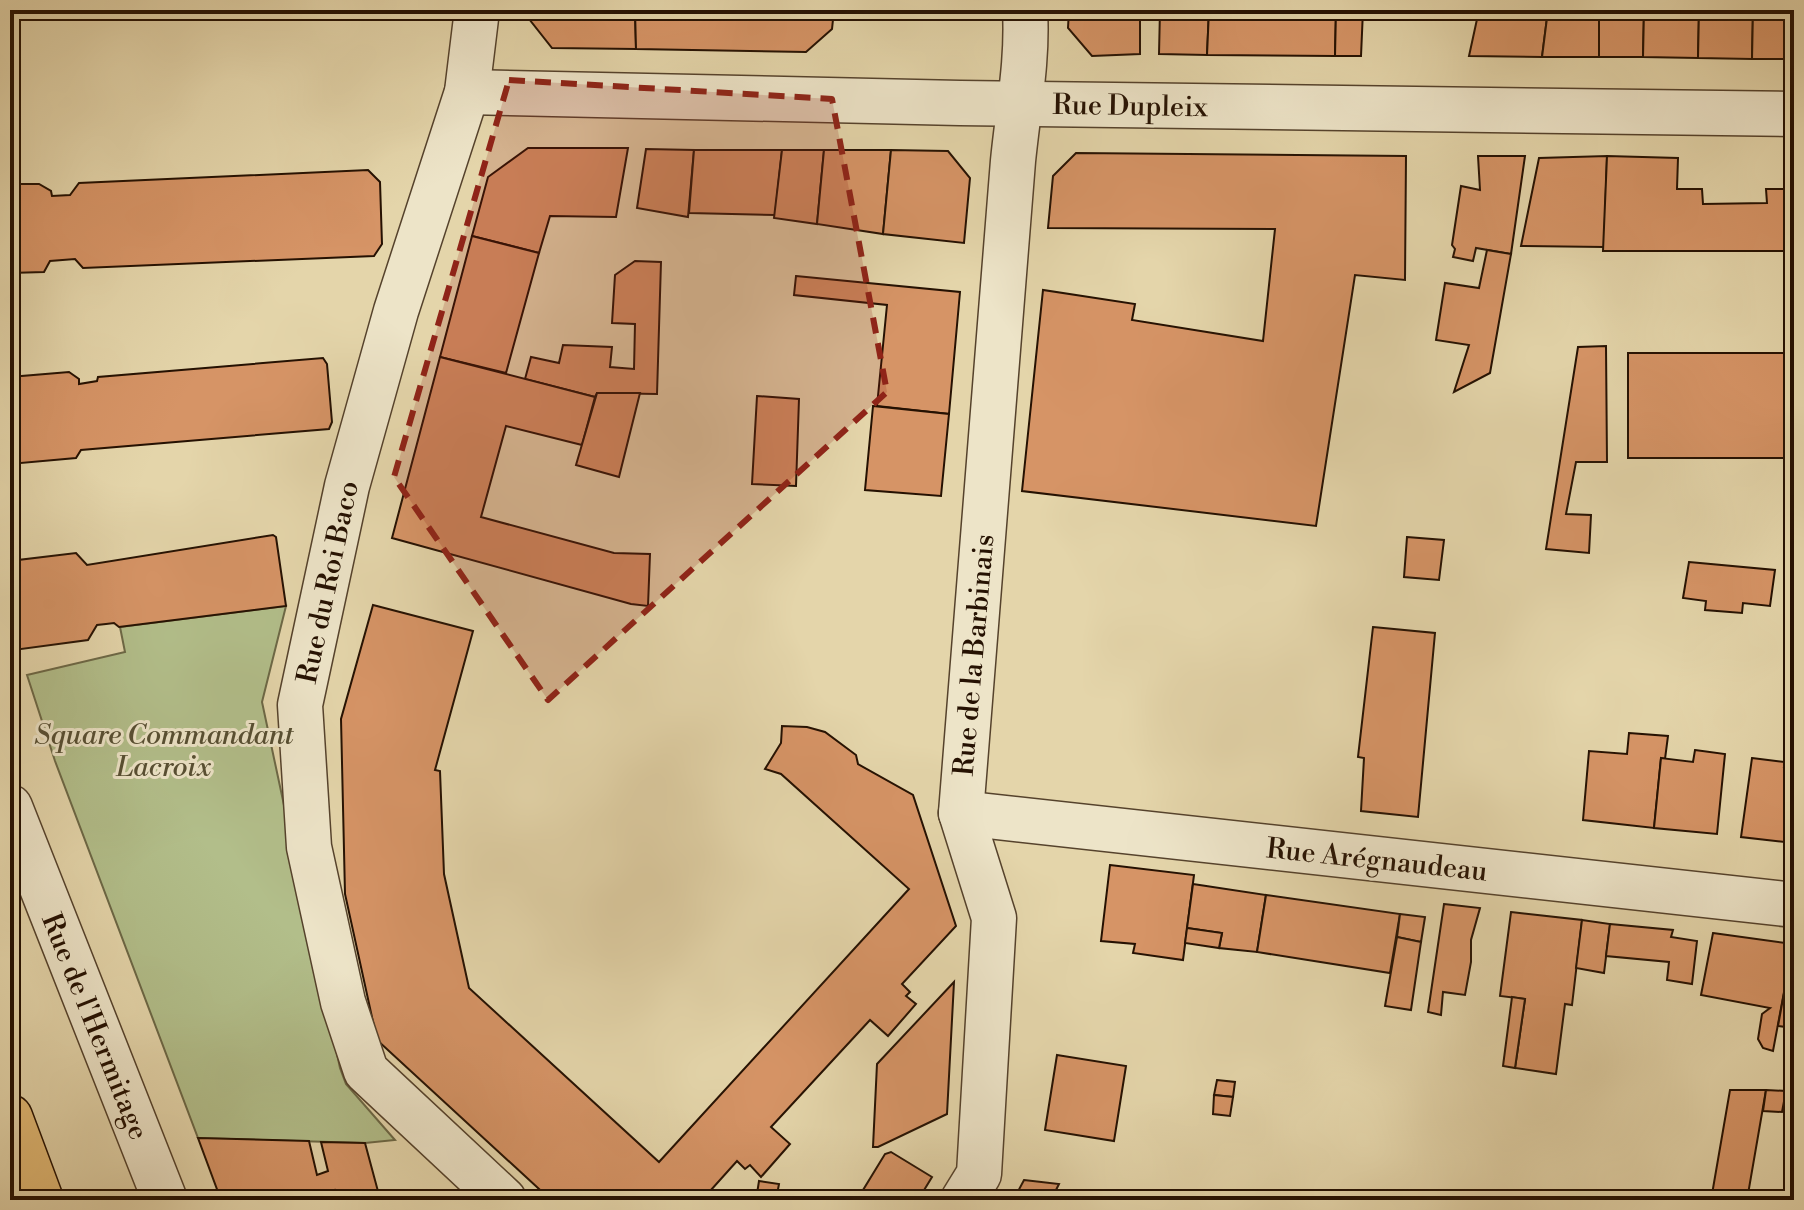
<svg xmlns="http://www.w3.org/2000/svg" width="1804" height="1210" font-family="'Libre Bodoni',serif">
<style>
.green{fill:#b2be8a;stroke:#6c6846;stroke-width:2}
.building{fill:#d69466;stroke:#251102;stroke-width:2}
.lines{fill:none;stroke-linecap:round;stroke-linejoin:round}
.minor-casing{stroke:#55422c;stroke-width:47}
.major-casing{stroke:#251102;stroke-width:47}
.minor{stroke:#ede4c8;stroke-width:44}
.major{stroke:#e2ba75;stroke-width:44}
.marked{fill:#8f2418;fill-opacity:0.2;stroke:#8f2418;stroke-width:6;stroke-dasharray:16 10;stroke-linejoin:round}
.labels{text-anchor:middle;stroke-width:6;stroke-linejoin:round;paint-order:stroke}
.street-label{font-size:28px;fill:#251102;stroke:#ede4c8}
.park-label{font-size:28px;font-style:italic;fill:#564e32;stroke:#ede4c8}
</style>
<rect width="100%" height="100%" fill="#e4d5aa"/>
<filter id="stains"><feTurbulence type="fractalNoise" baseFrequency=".0025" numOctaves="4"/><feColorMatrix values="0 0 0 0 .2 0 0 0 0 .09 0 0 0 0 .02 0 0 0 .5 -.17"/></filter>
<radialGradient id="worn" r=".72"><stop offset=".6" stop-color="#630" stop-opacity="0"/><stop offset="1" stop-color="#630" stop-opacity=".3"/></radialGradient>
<polygon class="green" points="286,606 262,702 340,1068 346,1084 395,1140 365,1143 198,1138 55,761 27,675 125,652 120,627"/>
<g class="building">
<polygon points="333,10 430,10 425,14"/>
<polygon points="522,10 635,10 636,49 552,48"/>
<polygon points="635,10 834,10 832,29 806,52 636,49"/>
<polygon points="1069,10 1140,10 1140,54 1092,56 1068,28"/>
<polygon points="1160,10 1209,10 1207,55 1159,54"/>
<polygon points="1209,10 1336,10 1335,56 1207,55"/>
<polygon points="1336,10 1363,10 1361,56 1335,56"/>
<polygon points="1479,10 1548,10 1542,57 1469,56"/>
<polygon points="1548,10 1599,10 1599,57 1542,57"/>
<polygon points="1599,10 1644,10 1643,57 1599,57"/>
<polygon points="1644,10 1699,10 1698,58 1643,57"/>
<polygon points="1699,10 1753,10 1752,59 1698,58"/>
<polygon points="1753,10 1794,10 1794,59 1752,59"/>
<polygon points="528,148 628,148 616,217 550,216 539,253 472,236 488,177"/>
<polygon points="646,149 694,150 688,217 637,208"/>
<polygon points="694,150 782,150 775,215 689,213"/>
<polygon points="782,150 824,150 817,224 774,218"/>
<polygon points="824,150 891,150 883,234 817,224"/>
<polygon points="891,150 948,151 970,178 964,243 883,234"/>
<polygon points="1076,153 1406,156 1405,280 1355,275 1316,526 1022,491 1043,290 1135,304 1132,320 1263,341 1275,229 1048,228 1053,176"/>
<polygon points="1478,156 1525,156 1511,254 1476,248 1473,261 1453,257 1455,249 1452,245 1461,186 1480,190"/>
<polygon points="1607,156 1604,247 1521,246 1539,158"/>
<polygon points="1607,156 1678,158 1677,189 1702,189 1703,204 1767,203 1766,189 1793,189 1794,159 1794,251 1603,251"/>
<polygon points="368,170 380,182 382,244 374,256 83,268 75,259 50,261 44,272 10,273 10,184 39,184 51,191 52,196 70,195 79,183"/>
<polygon points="472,236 539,253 506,373 440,357"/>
<polygon points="1487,250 1511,254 1490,373 1454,392 1469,345 1436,340 1445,283 1479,288"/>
<polygon points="635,261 661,262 657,394 597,393 595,397 525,379 531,357 559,363 563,345 612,347 610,367 634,369 635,324 612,323 615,275"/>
<polygon points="796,276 960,292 949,414 877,406 887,305 794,295"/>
<polygon points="1606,346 1607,462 1576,462 1566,514 1591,515 1589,553 1546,549 1578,347"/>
<rect x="1628" y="353" width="166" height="105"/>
<polygon points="440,357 595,397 582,445 506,426 481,517 614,553 650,554 648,606 631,604 392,538"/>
<polygon points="323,358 327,364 332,422 329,429 81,450 76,458 10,464 10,377 69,372 79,379 79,384 97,381 98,377"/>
<polygon points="597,393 640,393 619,477 576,465"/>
<polygon points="757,396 799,399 796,486 752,484"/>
<polygon points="873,406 949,414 941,496 865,490"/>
<polygon points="273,535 276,537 286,606 119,627 114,623 106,624 97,625 88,640 14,650 10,628 10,561 76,553 87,565"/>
<polygon points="1407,537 1444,540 1439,580 1404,577"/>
<polygon points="1689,562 1775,570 1770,606 1743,603 1742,613 1705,610 1706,601 1683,598"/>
<polygon points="373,605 473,631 435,770 440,771 444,874 469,988 659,1162 909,889 781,774 765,769 781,743 782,726 807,727 825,732 856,755 858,764 913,795 956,926 902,984 910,992 906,996 916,1004 888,1036 870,1020 771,1127 790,1144 761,1177 750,1165 745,1169 737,1161 702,1200 551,1200 377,1040 345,894 341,719"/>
<polygon points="1373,627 1435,633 1418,817 1361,811 1364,758 1358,757"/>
<polygon points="1629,733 1668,736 1665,759 1661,758 1654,828 1583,820 1589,751 1627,754"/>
<polygon points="1695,750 1725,754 1717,834 1654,828 1661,758 1693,762"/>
<polygon points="1752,758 1785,762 1784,767 1794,768 1794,843 1741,837"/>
<polygon points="1110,865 1194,875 1183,960 1133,953 1135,944 1101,941"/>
<polygon points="1193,884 1266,895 1257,952 1219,948 1222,933 1187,928"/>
<polygon points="1266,895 1400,914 1390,973 1257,952"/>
<polygon points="1444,904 1480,908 1471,940 1471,962 1465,995 1443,992 1441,1015 1428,1012"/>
<polygon points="1511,912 1582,920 1572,1005 1565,1004 1556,1074 1515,1068 1525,999 1500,996"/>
<polygon points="1400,914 1425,917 1421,942 1397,937"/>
<polygon points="1582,920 1610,924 1604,973 1576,968"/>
<polygon points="1610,924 1673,930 1671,937 1697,941 1692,984 1667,980 1669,962 1606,956"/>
<polygon points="1187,928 1222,933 1219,948 1185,943"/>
<polygon points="1713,933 1793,944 1773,1051 1763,1048 1758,1039 1762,1014 1770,1008 1701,995"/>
<polygon points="1397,937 1421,942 1411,1010 1385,1006"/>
<polygon points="1793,944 1794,945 1794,1028 1778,1026"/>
<polygon points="954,982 947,1114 878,1147 873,1147 877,1064"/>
<polygon points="1512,997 1525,999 1515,1068 1503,1066"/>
<polygon points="1057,1055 1126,1066 1114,1141 1045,1130"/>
<polygon points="1217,1080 1235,1082 1233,1097 1214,1095"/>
<polygon points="1730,1090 1766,1090 1747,1200 1711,1200"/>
<polygon points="1766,1090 1786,1091 1782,1112 1763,1111"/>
<polygon points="1214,1095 1233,1097 1230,1116 1213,1114"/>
<polygon points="198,1138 309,1141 317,1175 328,1171 321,1142 365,1143 379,1195 336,1190 339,1200 221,1200"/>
<polygon points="891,1152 932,1177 918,1200 869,1200 860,1195 885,1154"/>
<polygon points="1024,1180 1059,1184 1051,1200 1017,1200 1014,1199"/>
<polygon points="759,1181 779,1184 776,1200 756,1200"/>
</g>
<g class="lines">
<defs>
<g id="minor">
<polyline points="477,10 467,92 396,311 347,486 300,705 309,847 343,1002 366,1071 504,1200"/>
<polyline points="467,92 960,103 1794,114"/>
<polyline points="10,807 165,1200"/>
<polyline points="961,813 1794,905"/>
<path d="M 963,1200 L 979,1174 L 994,918 L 961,813 L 1013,161 C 1018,110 1028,61 1025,10"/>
</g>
<polyline id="major" points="10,1117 41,1200"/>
</defs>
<use href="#minor" class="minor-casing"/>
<use href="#major" class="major-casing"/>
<use href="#minor" class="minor"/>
<use href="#major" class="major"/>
</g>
<path class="marked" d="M 509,80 L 832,99 L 887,392 L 548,700 L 394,477 Z"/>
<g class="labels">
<g class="street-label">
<text transform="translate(1130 105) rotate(1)" y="10">Rue Dupleix</text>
<text transform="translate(327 582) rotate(-78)" y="10">Rue du Roi Baco</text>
<text transform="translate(973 655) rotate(-85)" y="10">Rue de la Barbinais</text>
<text transform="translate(1377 859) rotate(6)" y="10">Rue Arégnaudeau</text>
<text transform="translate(96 1026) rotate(68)" y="10">Rue de l'Hermitage</text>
</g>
<g class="park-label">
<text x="164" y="744">Square Commandant<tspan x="164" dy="32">Lacroix</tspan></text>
</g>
</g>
<rect width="1804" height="1210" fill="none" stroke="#e4d5aa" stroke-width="40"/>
<rect x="12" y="12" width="1780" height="1186" fill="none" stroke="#251102" stroke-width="4"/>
<rect x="20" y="20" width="1764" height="1170" fill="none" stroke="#251102" stroke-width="2"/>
<rect width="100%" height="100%" filter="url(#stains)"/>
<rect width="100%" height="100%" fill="url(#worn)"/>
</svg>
